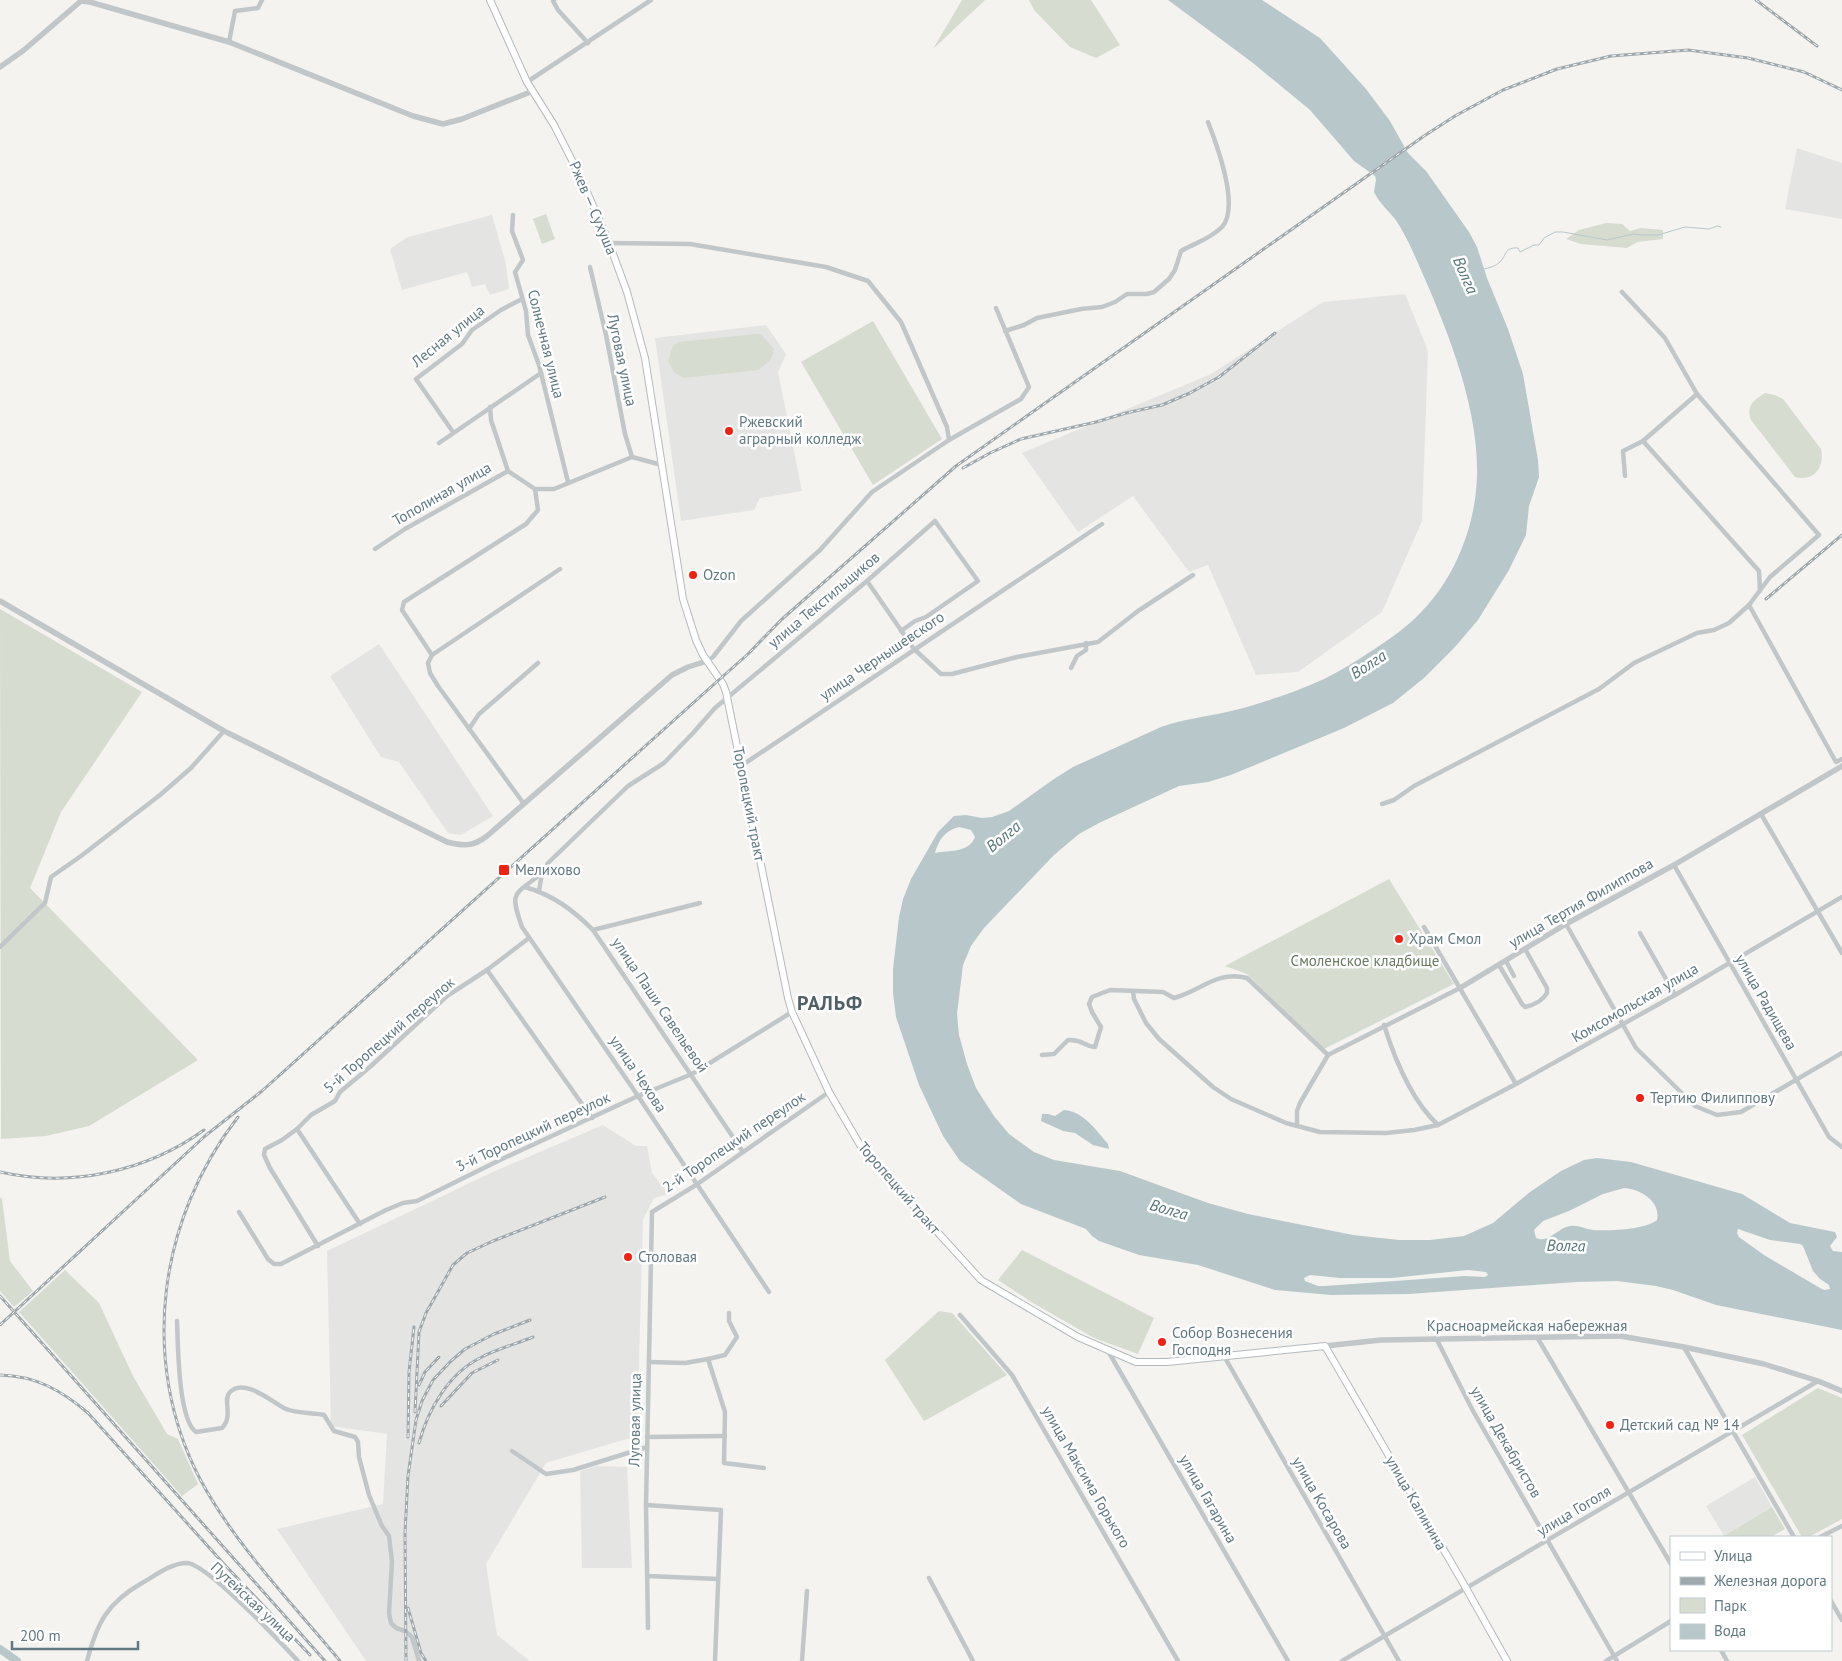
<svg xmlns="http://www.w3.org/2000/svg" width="1842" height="1661" font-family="'PT Sans',sans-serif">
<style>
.built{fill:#e4e5e3}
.green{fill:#d6dcd0}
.water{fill:#b8c8ca;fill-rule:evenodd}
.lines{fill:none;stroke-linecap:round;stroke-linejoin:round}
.stream{stroke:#b8c8ca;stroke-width:1}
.river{stroke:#b8c8ca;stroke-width:8}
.secondary-casing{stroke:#b3babd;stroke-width:8}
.minor{stroke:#c1c6c8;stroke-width:4.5}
.tertiary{stroke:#c1c6c8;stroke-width:5.5}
.secondary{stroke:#fff;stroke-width:6}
.rail-casing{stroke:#9fa8ac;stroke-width:3}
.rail{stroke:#fff;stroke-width:1;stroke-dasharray:4;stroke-linecap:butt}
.poi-dot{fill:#f12212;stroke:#fff;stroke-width:2}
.labels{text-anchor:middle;stroke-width:5;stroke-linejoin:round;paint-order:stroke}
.street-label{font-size:15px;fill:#607983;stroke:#fff}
.poi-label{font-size:15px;fill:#607983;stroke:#fff;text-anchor:start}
.park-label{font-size:15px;fill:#697a60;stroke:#fff}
.water-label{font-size:16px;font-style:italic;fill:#57767a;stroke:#fff}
.district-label{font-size:20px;font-weight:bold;letter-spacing:1px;fill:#4f6167;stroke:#fff}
</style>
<rect width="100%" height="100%" fill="#f4f3ef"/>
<g class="built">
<polygon points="1797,148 1842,163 1842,219 1785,209"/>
<polygon points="492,215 506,264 509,289 490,295 485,284 472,287 467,272 402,290 390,249 408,237"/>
<polygon points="1405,294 1428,351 1422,521 1382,612 1298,672 1256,675 1208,565 1189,572 1133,496 1078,532 1022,453 1211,374 1323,302"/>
<polygon points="766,325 786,354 778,372 802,491 760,498 754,510 681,521 655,338"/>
<polygon points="379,644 493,816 461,835 448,833 399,762 381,757 330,676"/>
<polygon points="603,1125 636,1146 647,1146 652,1173 669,1194 654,1198 643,1220 637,1436 546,1463 486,1564 497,1635 530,1661 366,1661 277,1529 383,1504 387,1434 331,1426 327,1251 495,1171"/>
<polygon points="596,1466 627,1467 632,1568 582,1568 580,1471"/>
<polygon points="1755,1477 1772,1507 1724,1536 1706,1506"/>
</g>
<g class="green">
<polygon points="962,0 985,0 933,49"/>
<polygon points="1029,0 1091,0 1120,45 1096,58 1070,47 1034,10"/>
<polygon points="546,214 555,239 542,244 533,219"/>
<polygon points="1606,223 1622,224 1630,231 1641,228 1663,230 1663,239 1637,242 1627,248 1581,244 1566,239 1579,230"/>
<polygon points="873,321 942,439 873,485 801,362"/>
<path d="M 756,334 L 761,334 L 774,349 C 773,359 766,365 758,370 L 683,378 L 674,372 L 668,361 L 673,346 L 678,342 Z"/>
<path d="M 1765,393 L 1775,395 L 1783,399 L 1821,449 C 1825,466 1815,482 1795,477 L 1751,420 C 1746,405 1753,401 1765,393 Z"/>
<polygon points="0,609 142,692 61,812 30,888 198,1060 89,1126 46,1136 1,1139"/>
<polygon points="1389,879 1454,984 1322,1050 1247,974 1225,966"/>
<polygon points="0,1197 2,1199 10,1261 33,1291 14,1307 0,1291"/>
<polygon points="1022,1250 1154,1318 1138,1354 1094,1338 1033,1303 998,1280"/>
<polygon points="65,1270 99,1303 133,1376 167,1434 178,1439 198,1484 182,1496 19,1312"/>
<polygon points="939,1311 952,1313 1007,1375 924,1421 885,1360"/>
<polygon points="1818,1388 1842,1398 1842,1519 1809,1537 1802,1537 1742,1435"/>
<polygon points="1772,1507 1785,1529 1771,1537 1725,1537 1724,1536"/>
</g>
<g class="water">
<path d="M 1168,0 L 1262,0 L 1320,38 L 1366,89 L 1390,121 L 1408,153 L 1426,171 L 1469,232 L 1477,247 L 1487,278 L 1508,329 L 1523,374 L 1538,460 L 1539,477 L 1529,506 L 1526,535 L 1509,570 L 1478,620 L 1455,647 L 1424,678 L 1393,703 L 1344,728 L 1231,775 L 1208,782 L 1179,786 L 1099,823 L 1079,834 L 1054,855 L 984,928 L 971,946 L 963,965 L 957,1014 L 959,1035 L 967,1064 L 976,1088 L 994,1116 L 1009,1134 L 1034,1152 L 1054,1160 L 1120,1171 L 1208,1203 L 1248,1214 L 1353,1235 L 1399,1240 L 1430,1240 L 1464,1236 L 1493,1223 L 1530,1192 L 1561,1171 L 1584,1160 L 1597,1158 L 1631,1162 L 1742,1194 L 1790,1223 L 1835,1232 L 1837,1237 L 1830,1246 L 1833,1251 L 1842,1252 L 1842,1330 L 1716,1305 L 1673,1290 L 1656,1286 L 1617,1281 L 1576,1282 L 1409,1294 L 1331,1295 L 1275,1290 L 1198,1265 L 1139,1255 L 1099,1241 L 1092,1236 L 1086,1229 L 1021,1204 L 960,1161 L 943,1136 L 919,1085 L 896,1017 L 893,993 L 893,969 L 899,917 L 903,899 L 911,879 L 938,832 L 954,816 L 966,815 L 982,818 L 992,817 L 1009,811 L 1054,779 L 1073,767 L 1161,727 C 1183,719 1205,717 1227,712 C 1260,704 1293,693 1324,679 C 1340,671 1355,662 1370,652 C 1388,640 1408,627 1423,610 C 1456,576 1476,523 1477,476 C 1479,402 1443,319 1413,252 C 1408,241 1402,229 1395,219 C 1388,210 1379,203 1374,192 L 1376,180 L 1375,176 L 1354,161 L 1310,110 L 1253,63 ZM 959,827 L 971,830 L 975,837 C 969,853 949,850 935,853 C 938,840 946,830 959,827 ZM 1624,1188 C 1640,1189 1661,1201 1657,1220 C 1644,1230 1609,1231 1593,1230 C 1585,1229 1578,1225 1570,1226 C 1557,1228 1549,1244 1536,1238 L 1534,1230 L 1543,1221 L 1569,1211 L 1603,1194 ZM 1738,1229 L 1770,1240 L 1800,1244 L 1803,1246 L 1813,1271 L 1820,1279 L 1829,1285 L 1830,1289 L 1824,1290 L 1820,1288 L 1764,1255 L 1739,1237 L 1737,1233 ZM 1468,1270 L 1486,1272 L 1488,1275 L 1485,1277 L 1465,1276 L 1325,1286 L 1318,1286 L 1305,1281 L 1304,1278 L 1310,1275 L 1340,1278 L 1392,1278 Z"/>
<path d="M 1064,1110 C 1083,1111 1096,1130 1108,1144 L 1109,1149 L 1093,1145 L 1075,1133 L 1063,1131 L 1041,1121 L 1042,1114 L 1048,1114 L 1055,1116 Z"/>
</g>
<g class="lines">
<path class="stream" d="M 1484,269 C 1489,268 1496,266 1500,262 C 1507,254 1505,247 1518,248 L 1520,252 L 1534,245 L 1539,245 L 1544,238 L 1555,232 L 1563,232 L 1607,240 L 1633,234 L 1643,235 L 1658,235 L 1685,227 L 1709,229 L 1717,226 L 1721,227"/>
<polyline class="river" points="0,1649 17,1661"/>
<defs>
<polyline id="secondary" points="490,0 527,82 554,125 581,178 609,243 627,292 645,358 683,599 696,640 703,655 723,684 726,692 788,998 792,1012 829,1092 863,1150 981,1280 1078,1337 1136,1362 1167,1362 1325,1346 1466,1588 1507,1661"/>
</defs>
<use href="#secondary" class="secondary-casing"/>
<g class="minor">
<polyline points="554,0 553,1 558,10 588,43"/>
<polyline points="229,42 235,11 258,8 262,0"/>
<polyline points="527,82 651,0"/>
<polyline points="513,215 512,231 523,260 515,272 526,311 528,335 539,365 568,482"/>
<polyline points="609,243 690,244 826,267 868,281 901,322 947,427 949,440"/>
<polyline points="590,267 606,335 625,434 632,457"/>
<polyline points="1622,292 1665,338 1697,394 1819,535 1770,577 1749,605"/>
<path d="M 1005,331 L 1024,325 L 1037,318 L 1081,309 L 1102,307 L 1115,302 L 1127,294 L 1147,294 L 1154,292 L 1169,279 L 1175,270 L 1181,251 C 1195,243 1210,239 1222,227 C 1240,207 1217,145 1208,122"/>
<polyline points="490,407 491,420 508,471"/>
<polyline points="453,432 416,379 462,344 472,330 501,310 522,299"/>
<polyline points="1643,441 1759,571 1760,591"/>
<polyline points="439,443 541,373"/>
<polyline points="1625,476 1623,451 1643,441 1697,394"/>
<polyline points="375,549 405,529 508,471 535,489 554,489 632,457 662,465"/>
<polyline points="867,581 914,649 941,674 952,674 1017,657 1098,642 1138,611 1193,575"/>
<polyline points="432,655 402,610 404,602 526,524 538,510 535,489"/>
<polyline points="707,661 713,657 741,621 820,550 872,492 949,440 1021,399 1029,387 996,308"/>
<polyline points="1071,668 1077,656 1086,650 1086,643"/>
<polyline points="469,729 479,714 538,663"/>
<polyline points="741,766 1102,524"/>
<polyline points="524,804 438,686 430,673 428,663 432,655 560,569"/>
<polyline points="1382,804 1394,800 1414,786 1599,689 1634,663 1697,633 1714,630 1729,623 1749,605 1836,762 1842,759"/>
<polyline points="1761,814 1842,953"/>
<polyline points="1674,865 1829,1137 1842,1147"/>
<path d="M 542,873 C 514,896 509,890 522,927 L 638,1096 L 769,1292"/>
<path d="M 525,887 C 553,895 573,910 593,930 L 743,1152"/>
<polyline points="539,891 542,873 548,863 628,786 664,763 693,733 715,708 867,581 935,521 978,581 926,617 915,621 901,631"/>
<polyline points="1566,924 1636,1048 1695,1106 1717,1115 1741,1112 1842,1053"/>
<polyline points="1424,927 1516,1084"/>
<polyline points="593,930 700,903"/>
<polyline points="1640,933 1675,995"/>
<polyline points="0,947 45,903 51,877 81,856 160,795 191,768 224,731"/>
<polyline points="1506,961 1514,976"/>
<path d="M 1499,965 L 1522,1004 L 1525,1007 C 1534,1005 1543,1000 1547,993 L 1547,988 L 1525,949"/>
<polyline points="487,970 592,1118"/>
<polyline points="1133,991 1134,999 1146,1023 1159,1039 1213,1087 1231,1099 1286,1123 1320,1132 1386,1133 1414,1130 1438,1125 1516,1084 1675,995 1842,897"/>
<path d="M 1384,1025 C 1395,1060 1411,1100 1438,1125"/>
<path d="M 1042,1055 L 1054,1054 L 1068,1040 C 1083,1039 1083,1046 1095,1047 L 1101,1027 L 1092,1012 L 1089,1004 L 1092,997 L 1110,990 L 1163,992 L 1174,998 C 1201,991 1217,970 1247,978 L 1328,1055"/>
<polyline points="1328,1055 1460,988"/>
<polyline points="1297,1124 1297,1111 1300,1103 1328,1055"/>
<polyline points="297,1129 360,1224"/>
<polyline points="239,1212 268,1259 274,1264 281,1264 386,1210 403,1203 417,1201 502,1159 638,1096 692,1074 792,1012"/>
<polyline points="318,1246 270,1168 264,1155 265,1149 282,1140 297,1129 311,1115 335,1101 340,1092 371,1066 447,996 487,970 529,938"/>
<polyline points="729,1313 729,1321 737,1337 725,1355 708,1359 725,1412 724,1463 764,1468"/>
<polyline points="960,1315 1012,1375 1178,1661"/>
<path d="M 177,1321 C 178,1343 178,1420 196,1432 L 222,1428 C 234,1416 222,1400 230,1392 C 245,1377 273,1403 286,1409 C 295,1413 313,1413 324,1415 L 334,1431 L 355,1437 L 358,1442 L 359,1457 L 369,1495 L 382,1526 L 389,1536 L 392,1562 L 389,1613 L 391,1623 L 396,1628 L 405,1631 L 412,1637 L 419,1661"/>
<polyline points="1537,1337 1671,1564"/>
<polyline points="1436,1338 1473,1411 1617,1661"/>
<polyline points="1684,1347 1794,1537"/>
<polyline points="1108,1351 1288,1661"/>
<polyline points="1224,1356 1399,1661"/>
<polyline points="649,1362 685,1363 708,1359"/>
<polyline points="647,1437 725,1436"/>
<polyline points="512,1451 546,1474 573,1470 647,1447"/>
<polyline points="646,1505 721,1510 715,1661"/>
<polyline points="1820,1537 1842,1526"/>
<polyline points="648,1576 718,1579"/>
<polyline points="929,1578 973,1661"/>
<polyline points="1831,1601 1842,1620"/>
<polyline points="648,1628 646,1505 652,1212 696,1185 829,1092"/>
<polyline points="1721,1650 1727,1661"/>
<path d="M 87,1661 C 97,1623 107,1603 142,1583 C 156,1575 171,1563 187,1563 C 207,1564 281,1643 298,1661"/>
<polyline points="802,1661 807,1591"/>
<polyline points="1342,1661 1818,1381"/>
<polyline points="1606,1661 1671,1621"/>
</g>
<g class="tertiary">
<polyline points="0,67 24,50 81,1 90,2 229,42 413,116 443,124 462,119 533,91"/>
<path d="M 0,601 L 224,731 L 447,842 C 463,846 473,847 487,836 L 672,675 L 688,667 L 707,661"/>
<polyline points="1460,988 1566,924 1674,865 1842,766"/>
<polyline points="1325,1346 1381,1340 1620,1336 1684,1347 1764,1364 1818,1381 1842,1391"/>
</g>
<use href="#secondary" class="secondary"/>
<defs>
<g id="rail">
<polyline points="1756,0 1817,46"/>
<polyline points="963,468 990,453 1021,439 1096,422 1126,413 1162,405 1190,393 1219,377 1275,333"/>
<polyline points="1766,599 1842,535"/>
<path d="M 238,1117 C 158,1220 139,1361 200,1479 C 235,1545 292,1603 340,1661"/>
<path d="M 0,1172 C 70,1188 146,1172 204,1130"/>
<polyline points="0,1296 325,1661"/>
<polyline points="0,1325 205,1136 262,1091 702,695 748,654 781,620 956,466 1424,136 1455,116 1503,90 1557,69 1611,56 1688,50 1748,58 1804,72 1842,90"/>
<path d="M 0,1375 C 36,1376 61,1390 88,1413 L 223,1563 L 310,1655"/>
<polyline points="419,1385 425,1372 439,1357"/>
<polyline points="441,1406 472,1373 498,1360"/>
<polyline points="415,1412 419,1332 426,1313 453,1265 467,1253 493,1241 605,1197"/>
<polyline points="408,1437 409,1372 414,1327"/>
<path d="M 419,1443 C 428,1410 448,1374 480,1358 C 496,1349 516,1344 533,1337"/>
<polyline points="408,1608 421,1653 426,1661"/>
<polyline points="406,1661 405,1533 408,1476 416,1420 422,1401 433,1380 451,1361 465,1349 494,1334 530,1320"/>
</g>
</defs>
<use href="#rail" class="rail-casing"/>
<use href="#rail" class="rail"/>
</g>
<g class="poi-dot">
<circle cx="729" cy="431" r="5"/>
<circle cx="693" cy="575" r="5"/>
<rect x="498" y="864" width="12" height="12" rx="2.5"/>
<circle cx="1399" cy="939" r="5"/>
<circle cx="1640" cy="1098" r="5"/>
<circle cx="628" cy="1257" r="5"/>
<circle cx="1162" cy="1342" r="5"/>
<circle cx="1610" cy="1425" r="5"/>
</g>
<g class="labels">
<g class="street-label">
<text transform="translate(593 208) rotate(67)" y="5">Ржев — Сухуша</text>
<text transform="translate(448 336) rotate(-39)" y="5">Лесная улица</text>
<text transform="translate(546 344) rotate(76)" y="5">Солнечная улица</text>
<text transform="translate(622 360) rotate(78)" y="5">Луговая улица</text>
<text transform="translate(442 494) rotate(-30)" y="5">Тополиная улица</text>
<text transform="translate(824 600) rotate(-40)" y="5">улица Текстильщиков</text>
<text transform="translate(882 656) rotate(-34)" y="5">улица Чернышевского</text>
<text transform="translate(749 804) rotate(79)" y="5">Торопецкий тракт</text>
<text transform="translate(1581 903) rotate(-30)" y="5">улица Тертия Филиппова</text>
<text transform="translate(1766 1002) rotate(60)" y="5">улица Радищева</text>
<text transform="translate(1635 1003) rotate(-30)" y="5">Комсомольская улица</text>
<text transform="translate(660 1005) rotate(56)" y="5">улица Паши Савельевой</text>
<text transform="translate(389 1035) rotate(-41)" y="5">5-й Торопецкий переулок</text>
<text transform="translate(638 1074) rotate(56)" y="5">улица Чехова</text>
<text transform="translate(533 1132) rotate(-25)" y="5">3-й Торопецкий переулок</text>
<text transform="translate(734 1142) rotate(-34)" y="5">2-й Торопецкий переулок</text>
<text transform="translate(899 1188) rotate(49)" y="5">Торопецкий тракт</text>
<text x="1527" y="1331">Красноармейская набережная</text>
<text transform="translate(635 1420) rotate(-89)" y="5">Луговая улица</text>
<text transform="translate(1506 1442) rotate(60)" y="5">улица Декабристов</text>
<text transform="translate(1086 1477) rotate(60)" y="5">улица Максима Горького</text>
<text transform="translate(1208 1499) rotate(60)" y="5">улица Гагарина</text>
<text transform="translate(1322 1503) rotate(60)" y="5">улица Косарова</text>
<text transform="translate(1416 1503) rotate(60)" y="5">улица Калинина</text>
<text transform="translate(1574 1511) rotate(-31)" y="5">улица Гоголя</text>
<text transform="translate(253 1602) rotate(43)" y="5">Путейская улица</text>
</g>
<g class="poi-label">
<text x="739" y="427">Ржевский<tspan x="739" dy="17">аграрный колледж</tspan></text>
<text x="703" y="580">Ozon</text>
<text x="515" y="875">Мелихово</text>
<text x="1409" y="944">Храм Смол</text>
<text x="1650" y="1103">Тертию Филиппову</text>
<text x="638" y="1262">Столовая</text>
<text x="1172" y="1338">Собор Вознесения<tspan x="1172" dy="17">Господня</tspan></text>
<text x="1620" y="1430">Детский сад № 14</text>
</g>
<g class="park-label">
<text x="1365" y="966">Смоленское кладбище</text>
</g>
<g class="water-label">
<text transform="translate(1466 275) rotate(66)" y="6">Волга</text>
<text transform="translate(1368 664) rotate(-33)" y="6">Волга</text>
<text transform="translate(1003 836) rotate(-39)" y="6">Волга</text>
<text transform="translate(1169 1209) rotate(16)" y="6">Волга</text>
<text transform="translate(1566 1245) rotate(1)" y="6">Волга</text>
</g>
<g class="district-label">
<text x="830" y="1010">РАЛЬФ</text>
</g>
</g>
<rect x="1670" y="1536" width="162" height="115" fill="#ffffff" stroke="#bfc9cd"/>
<rect x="1680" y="1552" width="25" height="8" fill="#ffffff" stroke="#bfc9cd"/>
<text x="1714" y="1561" font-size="15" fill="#607983">Улица</text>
<rect x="1680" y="1577" width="25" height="8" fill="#9fa8ac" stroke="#bfc9cd"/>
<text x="1714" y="1586" font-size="15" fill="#607983">Железная дорога</text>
<rect x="1680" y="1598" width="25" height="15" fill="#d6dcd0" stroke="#bfc9cd"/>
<text x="1714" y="1611" font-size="15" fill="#607983">Парк</text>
<rect x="1680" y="1624" width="25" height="15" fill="#b8c8ca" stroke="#bfc9cd"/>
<text x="1714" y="1636" font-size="15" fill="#607983">Вода</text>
<path d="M12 1641v8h126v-8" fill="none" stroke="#607983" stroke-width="2.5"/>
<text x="20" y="1641" font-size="15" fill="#607983" stroke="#ffffff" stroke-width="4" paint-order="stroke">200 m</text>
</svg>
